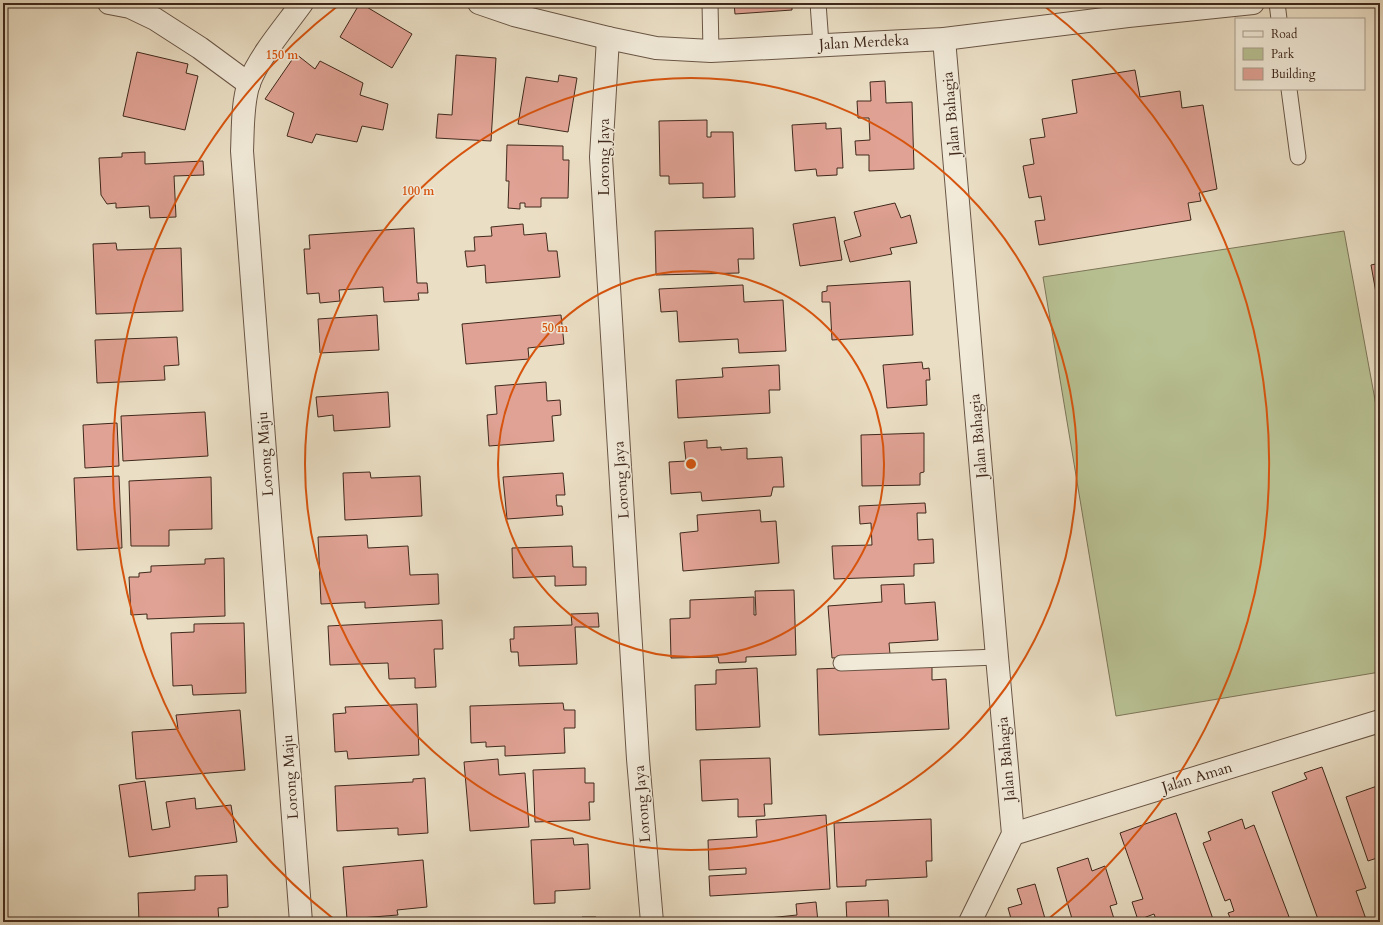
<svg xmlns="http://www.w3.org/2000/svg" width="1383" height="925" font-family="Cardo,serif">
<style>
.green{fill:#b8c193;stroke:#7c7558}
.building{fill:#e0a294;stroke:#40291c}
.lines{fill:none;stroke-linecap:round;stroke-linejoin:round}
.service-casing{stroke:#6a5646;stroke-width:17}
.minor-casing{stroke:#6a5646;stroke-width:24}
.tertiary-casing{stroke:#6a5646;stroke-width:24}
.service{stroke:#f1ead9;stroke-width:15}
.minor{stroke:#f1ead9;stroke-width:22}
.tertiary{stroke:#f1ead9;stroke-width:22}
.ring{fill:none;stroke:#d7540e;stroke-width:2}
.labels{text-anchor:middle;stroke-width:3;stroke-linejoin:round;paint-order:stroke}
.street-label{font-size:15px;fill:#40291c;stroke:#f1ead9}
.centre{fill:#d7540e;stroke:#f1ead9;stroke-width:2}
.ring-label{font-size:12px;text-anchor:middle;font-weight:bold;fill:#d7540e;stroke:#f1ead9;stroke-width:3;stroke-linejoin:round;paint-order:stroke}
</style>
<rect width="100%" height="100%" fill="#eadec4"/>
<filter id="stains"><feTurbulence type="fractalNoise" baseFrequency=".005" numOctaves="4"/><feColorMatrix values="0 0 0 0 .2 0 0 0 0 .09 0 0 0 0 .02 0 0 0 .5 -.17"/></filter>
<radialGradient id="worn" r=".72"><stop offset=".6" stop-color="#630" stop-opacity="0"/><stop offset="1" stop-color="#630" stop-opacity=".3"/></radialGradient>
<polygon class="green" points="1344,231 1380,427 1380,672 1116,716 1043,277"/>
<g class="building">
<polygon points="360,3 412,34 392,68 340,37"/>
<polygon points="734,3 792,3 792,10 735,14"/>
<polygon points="137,52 188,64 186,73 198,76 185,130 123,116"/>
<polygon points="296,54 315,69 320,61 363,83 360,95 388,104 383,130 362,126 357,142 316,134 312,143 287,136 294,113 265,99"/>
<polygon points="456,55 496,58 491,141 436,138 438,114 452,115"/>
<polygon points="1135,70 1140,97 1180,91 1182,108 1203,105 1217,189 1199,193 1201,201 1188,203 1191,220 1039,245 1035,221 1045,220 1041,196 1029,198 1023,166 1034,164 1030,139 1045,137 1042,119 1077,113 1072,80"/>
<polygon points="559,75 577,78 568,132 518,124 526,77 558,82"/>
<polygon points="885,81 886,103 912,102 914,169 869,171 869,155 856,155 855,141 870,140 869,118 858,118 857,101 871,101 870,82"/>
<polygon points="707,120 707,137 711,137 711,132 733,132 735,197 703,198 703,183 669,184 669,176 660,176 659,121"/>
<polygon points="826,123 826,129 841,128 843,168 837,168 837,175 817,176 816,169 795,171 792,125"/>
<polygon points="507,145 563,146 563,160 569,160 568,198 541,198 541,207 525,207 525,203 520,203 520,209 508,208 509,181 506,181"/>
<polygon points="145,152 145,164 203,161 204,175 174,176 176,217 150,218 149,206 116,208 116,203 107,204 101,195 99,158 122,157 122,153"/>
<polygon points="895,203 901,218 910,215 917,243 890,248 892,254 850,262 844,241 861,236 854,212"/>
<polygon points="835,217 842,260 800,266 793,224"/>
<polygon points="523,224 524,235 546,233 548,251 557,251 560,277 486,283 485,265 467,267 465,251 475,251 474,237 492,236 491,227"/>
<polygon points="414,228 417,283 427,283 428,293 418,293 419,300 384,302 383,287 339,290 340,301 320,303 319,293 307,294 304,249 310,249 309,235"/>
<polygon points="753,228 754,259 738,259 739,273 656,275 655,231"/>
<polygon points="116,243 117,250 181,248 183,311 96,314 93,244"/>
<polygon points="1380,263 1380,315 1371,265"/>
<polygon points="910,281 913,335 832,340 830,302 822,302 822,292 827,291 827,286"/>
<polygon points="743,285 744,302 783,300 786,351 739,353 738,339 679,342 677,311 661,312 659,289"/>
<polygon points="377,315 379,350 320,353 318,319"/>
<polygon points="561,315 564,344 528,348 529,359 466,364 462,324"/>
<polygon points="177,337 179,365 164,366 165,380 97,383 95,340"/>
<polygon points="922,362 923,369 929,368 930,380 926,380 927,405 887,408 883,365"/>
<polygon points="779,365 780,390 769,390 770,413 678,418 676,380 723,377 722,368"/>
<polygon points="546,382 547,401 560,400 561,415 552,416 554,441 489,446 487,415 497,414 495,386"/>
<polygon points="388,392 390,427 334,431 333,415 318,417 316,397"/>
<polygon points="205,412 208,456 123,461 121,416"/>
<polygon points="117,423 119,466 85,468 83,425"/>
<polygon points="924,433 924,472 920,473 920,485 862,486 861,435"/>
<polygon points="707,440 707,448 721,447 721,450 747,448 747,459 782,457 784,487 773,487 771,496 702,501 701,492 671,494 669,462 686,461 684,442"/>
<polygon points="370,472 371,478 420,476 422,516 345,520 343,473"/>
<polygon points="563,473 565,495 556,495 557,506 562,506 563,515 507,519 503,477"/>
<polygon points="119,476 122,548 77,550 74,478"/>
<polygon points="211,477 212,529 169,530 169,546 131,546 129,481"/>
<polygon points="925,503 926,513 917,513 918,540 933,539 934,563 914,564 914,576 834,579 832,546 872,545 871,523 860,524 859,506"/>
<polygon points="760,510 761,522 776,521 779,563 683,571 680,533 698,531 697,515"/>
<polygon points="367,535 368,548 408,546 410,575 438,574 439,604 365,608 365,602 321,604 318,537"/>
<polygon points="572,546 573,567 586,567 586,585 555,586 555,576 513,578 512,548"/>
<polygon points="224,558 225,616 147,619 147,614 131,615 129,577 139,577 139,573 151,572 151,566 205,564 205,559"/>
<polygon points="904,584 905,604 935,602 938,640 889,643 890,654 832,658 828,606 882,602 881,585"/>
<polygon points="794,590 796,655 746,657 746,662 719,663 718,657 671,658 670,619 690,618 690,600 754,597 754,615 756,615 755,591"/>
<polygon points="598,613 599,627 575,627 577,664 519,666 518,652 511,652 510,639 514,639 514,627 572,625 571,614"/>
<polygon points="442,620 443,649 434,649 436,687 415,688 415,678 389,679 388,663 330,665 328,626"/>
<polygon points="244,623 246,693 193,695 192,685 173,686 171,633 194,632 194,624"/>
<polygon points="932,664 932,680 946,679 949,729 819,735 817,669"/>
<polygon points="757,668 760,727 696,730 695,685 716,684 716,670"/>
<polygon points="563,703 564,710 575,710 575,728 564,728 565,753 505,756 505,746 486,747 486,742 471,743 470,706"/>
<polygon points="417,704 419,755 348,759 347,751 335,752 333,714 346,713 345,707"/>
<polygon points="240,710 245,770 136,779 132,732 178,729 176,715"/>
<polygon points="770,758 772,804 764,804 765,816 738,817 738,799 702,801 700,760"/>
<polygon points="498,759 499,775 525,773 529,827 470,831 464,762"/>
<polygon points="1322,767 1366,888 1356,891 1367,922 1319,922 1272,792 1307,779 1304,773"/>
<polygon points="585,768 585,783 594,783 594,802 589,802 590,820 535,822 533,770"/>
<polygon points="425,778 428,833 398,835 398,828 337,831 335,786 413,782 413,779"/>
<polygon points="145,781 152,830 170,827 166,802 195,798 196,809 231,805 237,842 129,857 119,785"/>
<polygon points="1380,785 1380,857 1368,861 1346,797"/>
<polygon points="1176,813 1214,922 1157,922 1154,914 1138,920 1132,902 1143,899 1120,833"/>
<polygon points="826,815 830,889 710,896 709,876 746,874 746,868 709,870 708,840 757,837 756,820"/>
<polygon points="931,819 932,861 926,861 927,877 866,880 866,886 837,887 834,823"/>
<polygon points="1242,819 1245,829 1254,825 1291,922 1232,922 1228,913 1234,911 1230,899 1225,901 1203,843 1211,840 1208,832"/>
<polygon points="573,838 574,845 588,844 590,889 555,891 555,903 534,904 531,840"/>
<polygon points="1088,858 1092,871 1105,866 1117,904 1110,906 1115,922 1073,922 1057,868"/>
<polygon points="423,860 427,907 397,910 398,915 347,919 343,867"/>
<polygon points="227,875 228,907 218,908 219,922 139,922 138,893 195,890 195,876"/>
<polygon points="1035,884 1046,922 1012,922 1008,908 1022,904 1017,889"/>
<polygon points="888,900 889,922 847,922 846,902"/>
<polygon points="816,902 818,922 730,922 797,915 796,904"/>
<polygon points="582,917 596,917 596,922 577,922 583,922"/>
<polygon points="457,920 457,922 418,922"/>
</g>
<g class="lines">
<defs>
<g id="service">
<polyline points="710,3 711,51"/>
<polyline points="818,3 821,44"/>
<polyline points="1277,3 1279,19"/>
<polyline points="1289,89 1298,157"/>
<polyline points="841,663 997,657"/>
</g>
<g id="minor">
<polyline points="109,3 130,7 155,19 200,48 249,84"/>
<polyline points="608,38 601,157 638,759 652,922"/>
<polyline points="1013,834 1380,721"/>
<path d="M 301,922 L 242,151 C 243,131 242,103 249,83 C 260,55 284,28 302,3"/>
</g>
<g id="tertiary">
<polyline points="479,3 514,15 608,38 656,48 711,51 944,39 1128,16 1253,3"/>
<polyline points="944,39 997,657 1013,834 970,922"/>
</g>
</defs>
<use href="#service" class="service-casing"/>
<use href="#minor" class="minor-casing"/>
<use href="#tertiary" class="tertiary-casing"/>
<use href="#service" class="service"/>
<use href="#minor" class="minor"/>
<use href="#tertiary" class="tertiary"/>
</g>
<g class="ring">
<circle cx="691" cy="464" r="193"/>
<circle cx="691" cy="464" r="386"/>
<path d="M335 920A579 579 0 0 1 339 5M1043 5A579 579 0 0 1 1047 920"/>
</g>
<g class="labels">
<g class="street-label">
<text transform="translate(864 42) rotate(-3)" y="5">Jalan Merdeka</text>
<text transform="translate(951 114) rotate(-95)" y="5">Jalan Bahagia</text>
<text transform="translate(604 157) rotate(-90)" y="5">Lorong Jaya</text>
<text transform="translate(978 436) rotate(-95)" y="5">Jalan Bahagia</text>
<text transform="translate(265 454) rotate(-94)" y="5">Lorong Maju</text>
<text transform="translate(621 480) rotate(-94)" y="5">Lorong Jaya</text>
<text transform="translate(1006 759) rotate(-95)" y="5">Jalan Bahagia</text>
<text transform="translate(290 777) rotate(-94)" y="5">Lorong Maju</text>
<text transform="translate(1197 777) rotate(-17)" y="5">Jalan Aman</text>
<text transform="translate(642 804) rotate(-95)" y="5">Lorong Jaya</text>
</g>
</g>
<circle cx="691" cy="464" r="6" class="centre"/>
<g class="ring-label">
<text x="282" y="59">150 m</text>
<text x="418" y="195">100 m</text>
<text x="555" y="332">50 m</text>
</g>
<rect width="1383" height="925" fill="none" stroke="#eadec4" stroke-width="16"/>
<rect x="4" y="4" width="1375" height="917" fill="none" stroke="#40291c" stroke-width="2"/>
<rect x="8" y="8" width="1367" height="909" fill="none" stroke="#40291c"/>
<rect x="1235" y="18" width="130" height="72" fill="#f1ead9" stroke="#aa9d8d"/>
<rect x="1243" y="31" width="20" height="6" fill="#f1ead9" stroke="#aa9d8d"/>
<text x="1271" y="38" font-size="12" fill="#40291c">Road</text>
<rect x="1243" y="48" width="20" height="12" fill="#b8c193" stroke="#aa9d8d"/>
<text x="1271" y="58" font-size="12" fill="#40291c">Park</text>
<rect x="1243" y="68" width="20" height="12" fill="#e0a294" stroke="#aa9d8d"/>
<text x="1271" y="78" font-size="12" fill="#40291c">Building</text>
<rect width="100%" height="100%" filter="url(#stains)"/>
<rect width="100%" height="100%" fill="url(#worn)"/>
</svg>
